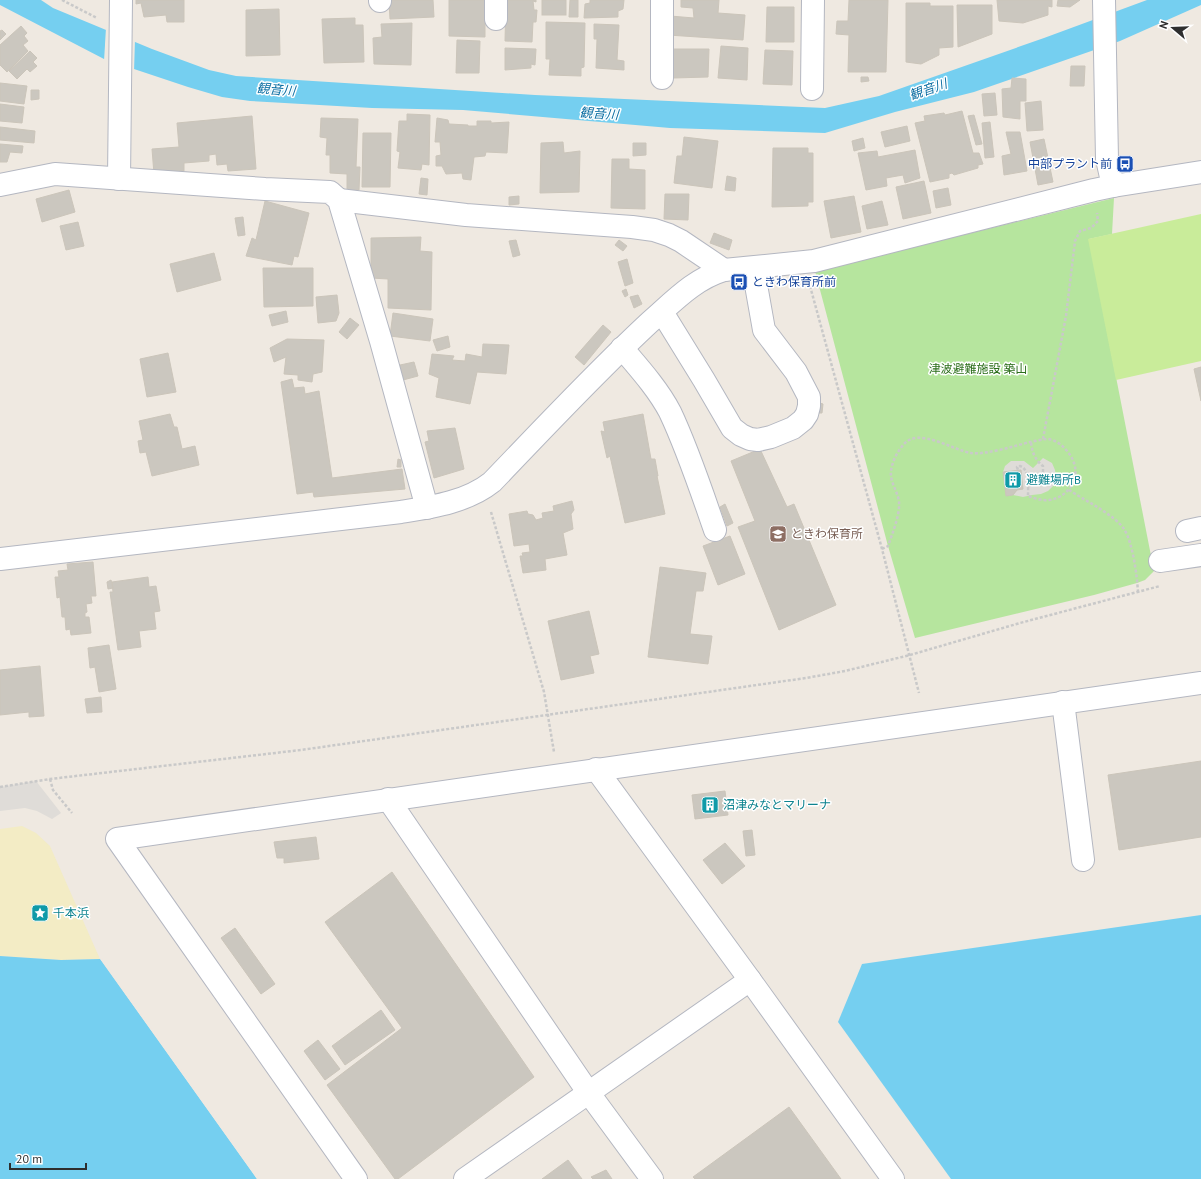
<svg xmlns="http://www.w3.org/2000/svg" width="1201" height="1179" font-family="'PT Sans','Noto Sans JP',sans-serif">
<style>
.green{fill:#b6e59e}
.sand{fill:#f3ecc5}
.pitch{fill:#c9ec9a}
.plaza{fill:#dfdcd8}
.water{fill:#75cff0}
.pier{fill:#efe9e1}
.building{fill:#cbc7bf;stroke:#cbc5ba}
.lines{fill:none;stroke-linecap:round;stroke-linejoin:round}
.minor-casing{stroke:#b4b7c1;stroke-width:24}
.path{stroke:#c9c9c9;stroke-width:2.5;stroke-dasharray:3 2;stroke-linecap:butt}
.minor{stroke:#fff;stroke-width:22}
.labels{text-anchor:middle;stroke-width:3;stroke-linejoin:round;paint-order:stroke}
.transit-label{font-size:12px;fill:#164399;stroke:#fff;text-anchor:end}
.park-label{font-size:12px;fill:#2c6e1b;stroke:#fff}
.culture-label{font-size:12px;fill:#0d838f;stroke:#fff;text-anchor:start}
.education-label{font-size:12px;fill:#785e54;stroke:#fff;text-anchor:start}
.water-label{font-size:13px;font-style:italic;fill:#0d6fa3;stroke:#fff}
</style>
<rect width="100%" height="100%" fill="#efe9e1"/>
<polygon class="green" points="1114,198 1112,234 1089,239 1154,571 1145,580 1137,583 1094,595 915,638 888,546 815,271"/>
<polygon class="sand" points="22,826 36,833 50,846 100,959 61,960 0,956 0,829"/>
<polygon class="pitch" points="1201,214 1201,361 1116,380 1088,239"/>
<g class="plaza">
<polygon points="1043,458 1052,463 1055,470 1056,477 1054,485 1048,491 1041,494 1032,495 1023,497 1013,495 1017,490 1023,489 1021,470 1003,472 1005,466 1011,461 1024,461 1033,468"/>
<polygon points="36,781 61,813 52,819 37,811 25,808 0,811 0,787"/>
</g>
<g class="water">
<polygon points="0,0 41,0 53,8 152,49 209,70 236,76 535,95 825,108 879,96 1044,38 1147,0 1201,0 1201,5 1120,41 974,92 895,112 825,133 670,128 463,110 372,108 250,101 222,97 188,87 104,59 0,5"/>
<polygon points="1201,915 1201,1179 951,1179 838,1022 862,964"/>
<polygon points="0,956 61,960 100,959 257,1179 0,1179"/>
</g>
<g class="pier">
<polygon points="106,28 135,40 134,71 104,61"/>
<polygon points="99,957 101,957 259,1179 257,1179"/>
</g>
<g class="building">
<polygon points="136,0 184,0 184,22 167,22 166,15 144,17 141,3 136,4"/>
<polygon points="389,0 433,0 434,17 390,19"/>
<polygon points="449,0 485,0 485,37 449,36"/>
<polygon points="506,0 536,0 536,2 533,1 534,10 537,10 536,22 533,22 532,42 505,41"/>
<rect x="542" y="0" width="24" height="15"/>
<polygon points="570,0 578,0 578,17 569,17"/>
<polygon points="590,0 624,0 623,9 618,11 618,17 584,18 585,4 590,3"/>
<polygon points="681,0 719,0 718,13 745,15 743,40 668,35 670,16 694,18 693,8 681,7"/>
<polygon points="849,0 888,0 886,72 848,72 849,35 836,34 837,21 848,21"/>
<polygon points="997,0 1052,0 1052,7 1048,6 1048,15 1023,23 999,21"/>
<polygon points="1058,0 1080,0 1070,7 1057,6"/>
<polygon points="906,3 930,3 930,6 953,6 953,47 939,48 939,55 921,64 906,62"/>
<polygon points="957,5 992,5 992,34 958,47"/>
<polygon points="767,7 794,7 794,42 766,42"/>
<polygon points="279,9 280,55 246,56 246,10"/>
<polygon points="355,18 355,25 363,25 364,62 324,63 322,19"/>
<polygon points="546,22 585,23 584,67 581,68 581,76 549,75 550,59 546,59"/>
<polygon points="412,23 411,65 374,64 373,38 382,37 381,24"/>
<polygon points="594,24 619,25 617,60 624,61 624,70 596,68 597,39 594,39"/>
<polygon points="21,26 27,33 24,36 28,41 23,45 28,51 7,72 0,65 0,45"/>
<polygon points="2,30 6,34 0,40 0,31"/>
<polygon points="457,40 480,41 479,73 456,73"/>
<polygon points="721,46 748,48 747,80 718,78"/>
<polygon points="505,48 536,49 535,65 531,64 531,68 505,70"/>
<polygon points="673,49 709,49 708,77 673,78"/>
<polygon points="765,50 793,51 792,85 763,84"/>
<polygon points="30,51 37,58 33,62 37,66 30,72 27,69 17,79 9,71"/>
<polygon points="1071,66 1085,66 1084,86 1070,86"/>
<polygon points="861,77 868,77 869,81 861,82"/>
<polygon points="1012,78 1026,79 1026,101 1020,101 1020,119 1003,117 1002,89 1011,88"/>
<polygon points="0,83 27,86 24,104 0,101"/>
<polygon points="31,90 39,90 39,99 31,100"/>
<polygon points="995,93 997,115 984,116 982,94"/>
<polygon points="1041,101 1043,130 1027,131 1025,103"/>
<polygon points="0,104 24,107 22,123 0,121"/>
<polygon points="962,111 973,153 979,153 983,164 978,165 978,168 954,175 952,173 949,174 949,178 930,182 915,123 925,121 924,116 944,113 945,115"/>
<polygon points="407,114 430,115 429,165 422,164 421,170 398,168 400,152 397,151 399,121 407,121"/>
<polygon points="974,115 982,144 976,145 968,116"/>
<polygon points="252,116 256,169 228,171 227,164 217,165 216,154 209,155 209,161 184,163 184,171 154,174 152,149 179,147 177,123"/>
<polygon points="321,118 358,119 356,167 360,167 359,190 347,190 347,174 330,173 330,155 326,155 327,138 320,137"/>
<polygon points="437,118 448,120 449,124 468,125 468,126 477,126 477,121 491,121 491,123 509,122 507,153 486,152 485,156 474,157 471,180 463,179 462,173 446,174 442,166 436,166 436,156 441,155 440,142 435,142"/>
<polygon points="990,122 994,157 985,158 982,123"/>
<polygon points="907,126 910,141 885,147 881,132"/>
<polygon points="0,127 35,131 34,143 0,140"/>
<polygon points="1006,132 1020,132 1027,171 1004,175 1002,156 1011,154"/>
<polygon points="363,133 391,133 390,187 362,187"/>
<polygon points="684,137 718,141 712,188 674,183 677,156 682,156"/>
<polygon points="863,138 865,148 854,151 852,141"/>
<polygon points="1044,139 1053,182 1038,185 1030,142"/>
<polygon points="563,142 564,153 580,151 579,192 540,193 541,143"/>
<polygon points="633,143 646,143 646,155 633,156"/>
<polygon points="0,144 23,146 22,153 10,152 7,162 0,162"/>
<polygon points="773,148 808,148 808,153 813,153 813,202 808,202 808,206 772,207"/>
<polygon points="915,150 920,178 905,183 903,175 886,178 887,186 866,190 858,153 877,151 878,157"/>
<polygon points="612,159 629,159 629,169 645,170 645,209 611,208"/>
<polygon points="727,176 736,178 735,191 725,190"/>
<polygon points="421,178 428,179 427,195 419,194"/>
<polygon points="924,181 931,213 903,219 896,187"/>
<polygon points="948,188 951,205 936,208 933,191"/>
<polygon points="69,190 75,212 42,222 36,199"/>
<polygon points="665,194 689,194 688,220 664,219"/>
<polygon points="519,196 519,204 509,205 509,197"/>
<polygon points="854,196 861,232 831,238 824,201"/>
<polygon points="265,201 309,213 298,257 294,256 292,265 246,256 252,238 256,240"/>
<polygon points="882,201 888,225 867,229 862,206"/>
<polygon points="243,217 245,235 238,236 235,218"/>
<polygon points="78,222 84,246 66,250 60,226"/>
<polygon points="714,233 732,240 729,250 710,243"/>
<polygon points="421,237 420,251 432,252 431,310 388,308 388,279 371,278 371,238"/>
<polygon points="516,240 520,255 513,257 509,241"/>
<polygon points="619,240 627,246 623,251 615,245"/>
<polygon points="214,253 221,280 177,292 170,264"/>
<polygon points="627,259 633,283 625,286 618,262"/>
<polygon points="263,268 313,268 313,306 264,307"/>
<polygon points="626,289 628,295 625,297 622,291"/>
<polygon points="337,295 339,313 336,321 318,323 316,297"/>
<polygon points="638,295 642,304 634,308 630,297"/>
<polygon points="286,311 288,322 272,326 269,315"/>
<polygon points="393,313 433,319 430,341 390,336"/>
<polygon points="350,318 359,325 347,339 339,332"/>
<polygon points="603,325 611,332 584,365 575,357"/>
<polygon points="448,336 450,347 437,351 433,340"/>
<polygon points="287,339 324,340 322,372 313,374 312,382 298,380 298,375 284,374 286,357 274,362 270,348"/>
<polygon points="483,344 509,345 506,374 477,372 470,404 436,397 439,378 429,374 432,354 454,356 452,360 465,361 466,354 482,357"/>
<polygon points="168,353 176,392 147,397 140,359"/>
<polygon points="414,362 418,376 403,380 400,365"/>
<polygon points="1201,367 1201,401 1194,369"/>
<polygon points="292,379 294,388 304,387 305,394 319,391 332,478 402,469 405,489 314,497 313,492 297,494 281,382"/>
<polygon points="817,402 823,404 822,413 815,413"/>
<polygon points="170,414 174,427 177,427 182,449 195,446 199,465 152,476 146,452 140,453 138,441 143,440 139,421"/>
<polygon points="643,414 651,459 655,459 658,476 657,476 665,514 625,523 610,456 607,458 601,431 605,432 603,422"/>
<polygon points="455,428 464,469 434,478 425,442 429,441 427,431"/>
<polygon points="760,449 787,507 794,504 836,605 779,630 738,527 755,521 731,461"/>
<polygon points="398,459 401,460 401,467 397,467"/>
<polygon points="1021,470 1023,489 1017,490 1013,495 1006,496 1003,472"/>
<polygon points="572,501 574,510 571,514 573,529 563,533 567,555 545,559 546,570 523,573 520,556 523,556 522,553 530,552 529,544 514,546 509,514 527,511 528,514 533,515 536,520 543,518 542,513 554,511 553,506"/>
<polygon points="725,504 733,523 727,526 720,507"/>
<polygon points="730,536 745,574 718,585 703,546"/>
<polygon points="93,562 96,596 91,596 92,603 86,604 87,612 85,613 85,617 89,617 91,633 71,635 70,629 66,630 65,617 62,617 60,597 57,598 55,577 59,577 58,571 68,570 67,564"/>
<polygon points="660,567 706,573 703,591 696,591 690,634 712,636 708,664 648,657"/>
<polygon points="148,577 149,587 156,586 160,611 154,612 156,629 139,631 141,647 118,650 110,592 113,592 112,582"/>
<polygon points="111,580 113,588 108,589 107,582"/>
<polygon points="589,611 599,654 590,656 594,673 561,680 548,621"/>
<polygon points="109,645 116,689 99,692 95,667 90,668 88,648"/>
<polygon points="40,666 44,716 29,717 29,712 0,715 0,670"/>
<polygon points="101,697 102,712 87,713 85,699"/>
<polygon points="1201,761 1201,837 1119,850 1108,775"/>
<polygon points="725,791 728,815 695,819 692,795"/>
<polygon points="752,830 755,855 746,856 743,831"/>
<polygon points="316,837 319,859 284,863 284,858 277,858 274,842"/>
<polygon points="725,843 745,866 722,884 703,860"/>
<polygon points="392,872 534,1077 398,1179 395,1179 327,1085 402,1028 325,922"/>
<polygon points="235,928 275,984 261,994 221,938"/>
<polygon points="381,1010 395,1030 345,1065 332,1046"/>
<polygon points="318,1040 340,1069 325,1080 304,1051"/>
<polygon points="789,1107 841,1179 695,1179 693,1177"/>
<polygon points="568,1160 582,1179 542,1179"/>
<polygon points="606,1170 612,1179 593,1179 591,1177"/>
</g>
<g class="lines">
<defs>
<g id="minor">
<polyline points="662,0 662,78"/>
<polyline points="1104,0 1107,159 1113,186"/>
<polyline points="380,1 380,0"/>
<polyline points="496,19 496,0"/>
<polyline points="812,89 813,0"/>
<polyline points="119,179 121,0"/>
<polyline points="0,185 55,174 265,189 330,192 339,200 381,341 427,508"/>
<polyline points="339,200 466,215 632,227 654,230 669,235 681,241 724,270"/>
<polyline points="662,312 704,380 732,428 741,435 750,439 758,440 771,437 793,428 803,420 807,414 809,406 809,397 796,372 764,330 753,268"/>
<path d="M 622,348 C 639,368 658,389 670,412 C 688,450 701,490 715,530"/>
<polyline points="1187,531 1201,528"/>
<path d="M 0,559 L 401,512 C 432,507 467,502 492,482 C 544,428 595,373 650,322 C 673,302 694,279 724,270 L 814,261 L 1094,190 L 1113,186 L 1201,172"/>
<polyline points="1160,561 1201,555"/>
<polyline points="1063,702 1083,860"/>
<polyline points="596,769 750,980 893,1179"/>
<polyline points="388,799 588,1092 652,1179"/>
<polyline points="356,1179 117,839 1201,683"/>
<polyline points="465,1179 750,980"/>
</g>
</defs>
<use href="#minor" class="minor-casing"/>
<g class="path">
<polyline points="62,0 97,18"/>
<polyline points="810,286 882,549 919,693"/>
<polyline points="1043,439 1066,316 1075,241 1080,231 1091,228 1098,221 1097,213"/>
<path d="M 1027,481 L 1041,477 L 1043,473 L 1043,466 C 1035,460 1032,452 1031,442"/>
<path d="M 1069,490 C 1084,500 1115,515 1124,529 C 1133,543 1137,576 1138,592"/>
<polyline points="491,512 544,692 554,752"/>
<path d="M 882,549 L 888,546 C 892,534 900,516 899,502 C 898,493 892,485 891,476 C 890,465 897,451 905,443 C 920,428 953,450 971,453 C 986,455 1014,446 1030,442 C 1036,441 1042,439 1048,439 C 1059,440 1071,453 1074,463 C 1080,481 1066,498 1049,500 C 1042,501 1034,498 1028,496 C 1028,487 1030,469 1020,466 L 1017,467 L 1018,470"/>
<polyline points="50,779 53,790 72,813"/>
<polyline points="0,787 50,779 301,750 806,678 845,671 910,655 1020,623 1160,586"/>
</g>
<use href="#minor" class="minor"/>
</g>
<defs>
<symbol id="bus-square" viewBox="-11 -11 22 22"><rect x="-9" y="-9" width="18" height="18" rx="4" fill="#1a4fb4" stroke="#fff"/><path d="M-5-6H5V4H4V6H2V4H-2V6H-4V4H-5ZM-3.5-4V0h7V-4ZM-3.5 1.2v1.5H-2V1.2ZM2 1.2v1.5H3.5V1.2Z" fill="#fff"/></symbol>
<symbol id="building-square" viewBox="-11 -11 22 22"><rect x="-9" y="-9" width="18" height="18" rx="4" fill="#0f9aa8" stroke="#fff"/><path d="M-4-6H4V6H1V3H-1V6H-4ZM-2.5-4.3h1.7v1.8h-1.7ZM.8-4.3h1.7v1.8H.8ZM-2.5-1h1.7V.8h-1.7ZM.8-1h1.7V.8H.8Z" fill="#fff"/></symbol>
<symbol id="school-square" viewBox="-11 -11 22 22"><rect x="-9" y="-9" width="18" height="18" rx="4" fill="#8d6e63" stroke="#fff"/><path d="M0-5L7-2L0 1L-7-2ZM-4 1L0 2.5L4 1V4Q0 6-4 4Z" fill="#fff"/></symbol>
<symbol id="sight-square" viewBox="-11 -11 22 22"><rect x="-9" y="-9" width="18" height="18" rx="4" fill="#0f9aa8" stroke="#fff"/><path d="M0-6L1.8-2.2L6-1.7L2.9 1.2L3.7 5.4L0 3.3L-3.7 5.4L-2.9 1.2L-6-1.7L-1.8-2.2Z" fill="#fff"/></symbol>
</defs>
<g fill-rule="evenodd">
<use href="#bus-square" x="1115" y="154" width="20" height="20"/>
<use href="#bus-square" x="729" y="272" width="20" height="20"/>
<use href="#building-square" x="1003" y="470" width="20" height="20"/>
<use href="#school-square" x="768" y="524" width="20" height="20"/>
<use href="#building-square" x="700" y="795" width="20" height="20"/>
<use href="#sight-square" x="30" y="903" width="20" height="20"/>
</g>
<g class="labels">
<g class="transit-label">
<text x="1112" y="168">中部プラント前</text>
<text x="752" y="286" text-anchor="start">ときわ保育所前</text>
</g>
<g class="park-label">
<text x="978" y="373">津波避難施設 築山</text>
</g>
<g class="culture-label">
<text x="1026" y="484">避難場所B</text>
<text x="723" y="809">沼津みなとマリーナ</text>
<text x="53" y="917">千本浜</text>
</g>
<g class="education-label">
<text x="791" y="538">ときわ保育所</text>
</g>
<g class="water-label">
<text transform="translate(276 89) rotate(5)" y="5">観音川</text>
<text transform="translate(928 89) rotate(-19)" y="5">観音川</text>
<text transform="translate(599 113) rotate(4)" y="5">観音川</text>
</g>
</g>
<g transform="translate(1173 28) rotate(289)" stroke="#ffffff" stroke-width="3" paint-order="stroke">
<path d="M0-3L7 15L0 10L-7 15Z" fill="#2e2e2e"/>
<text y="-6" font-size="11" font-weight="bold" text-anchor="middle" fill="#2e2e2e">N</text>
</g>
<path d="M10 1163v6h76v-6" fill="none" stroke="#2e2e2e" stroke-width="2"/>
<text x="16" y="1163" font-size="12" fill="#2e2e2e" stroke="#ffffff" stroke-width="3" paint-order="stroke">20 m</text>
</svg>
